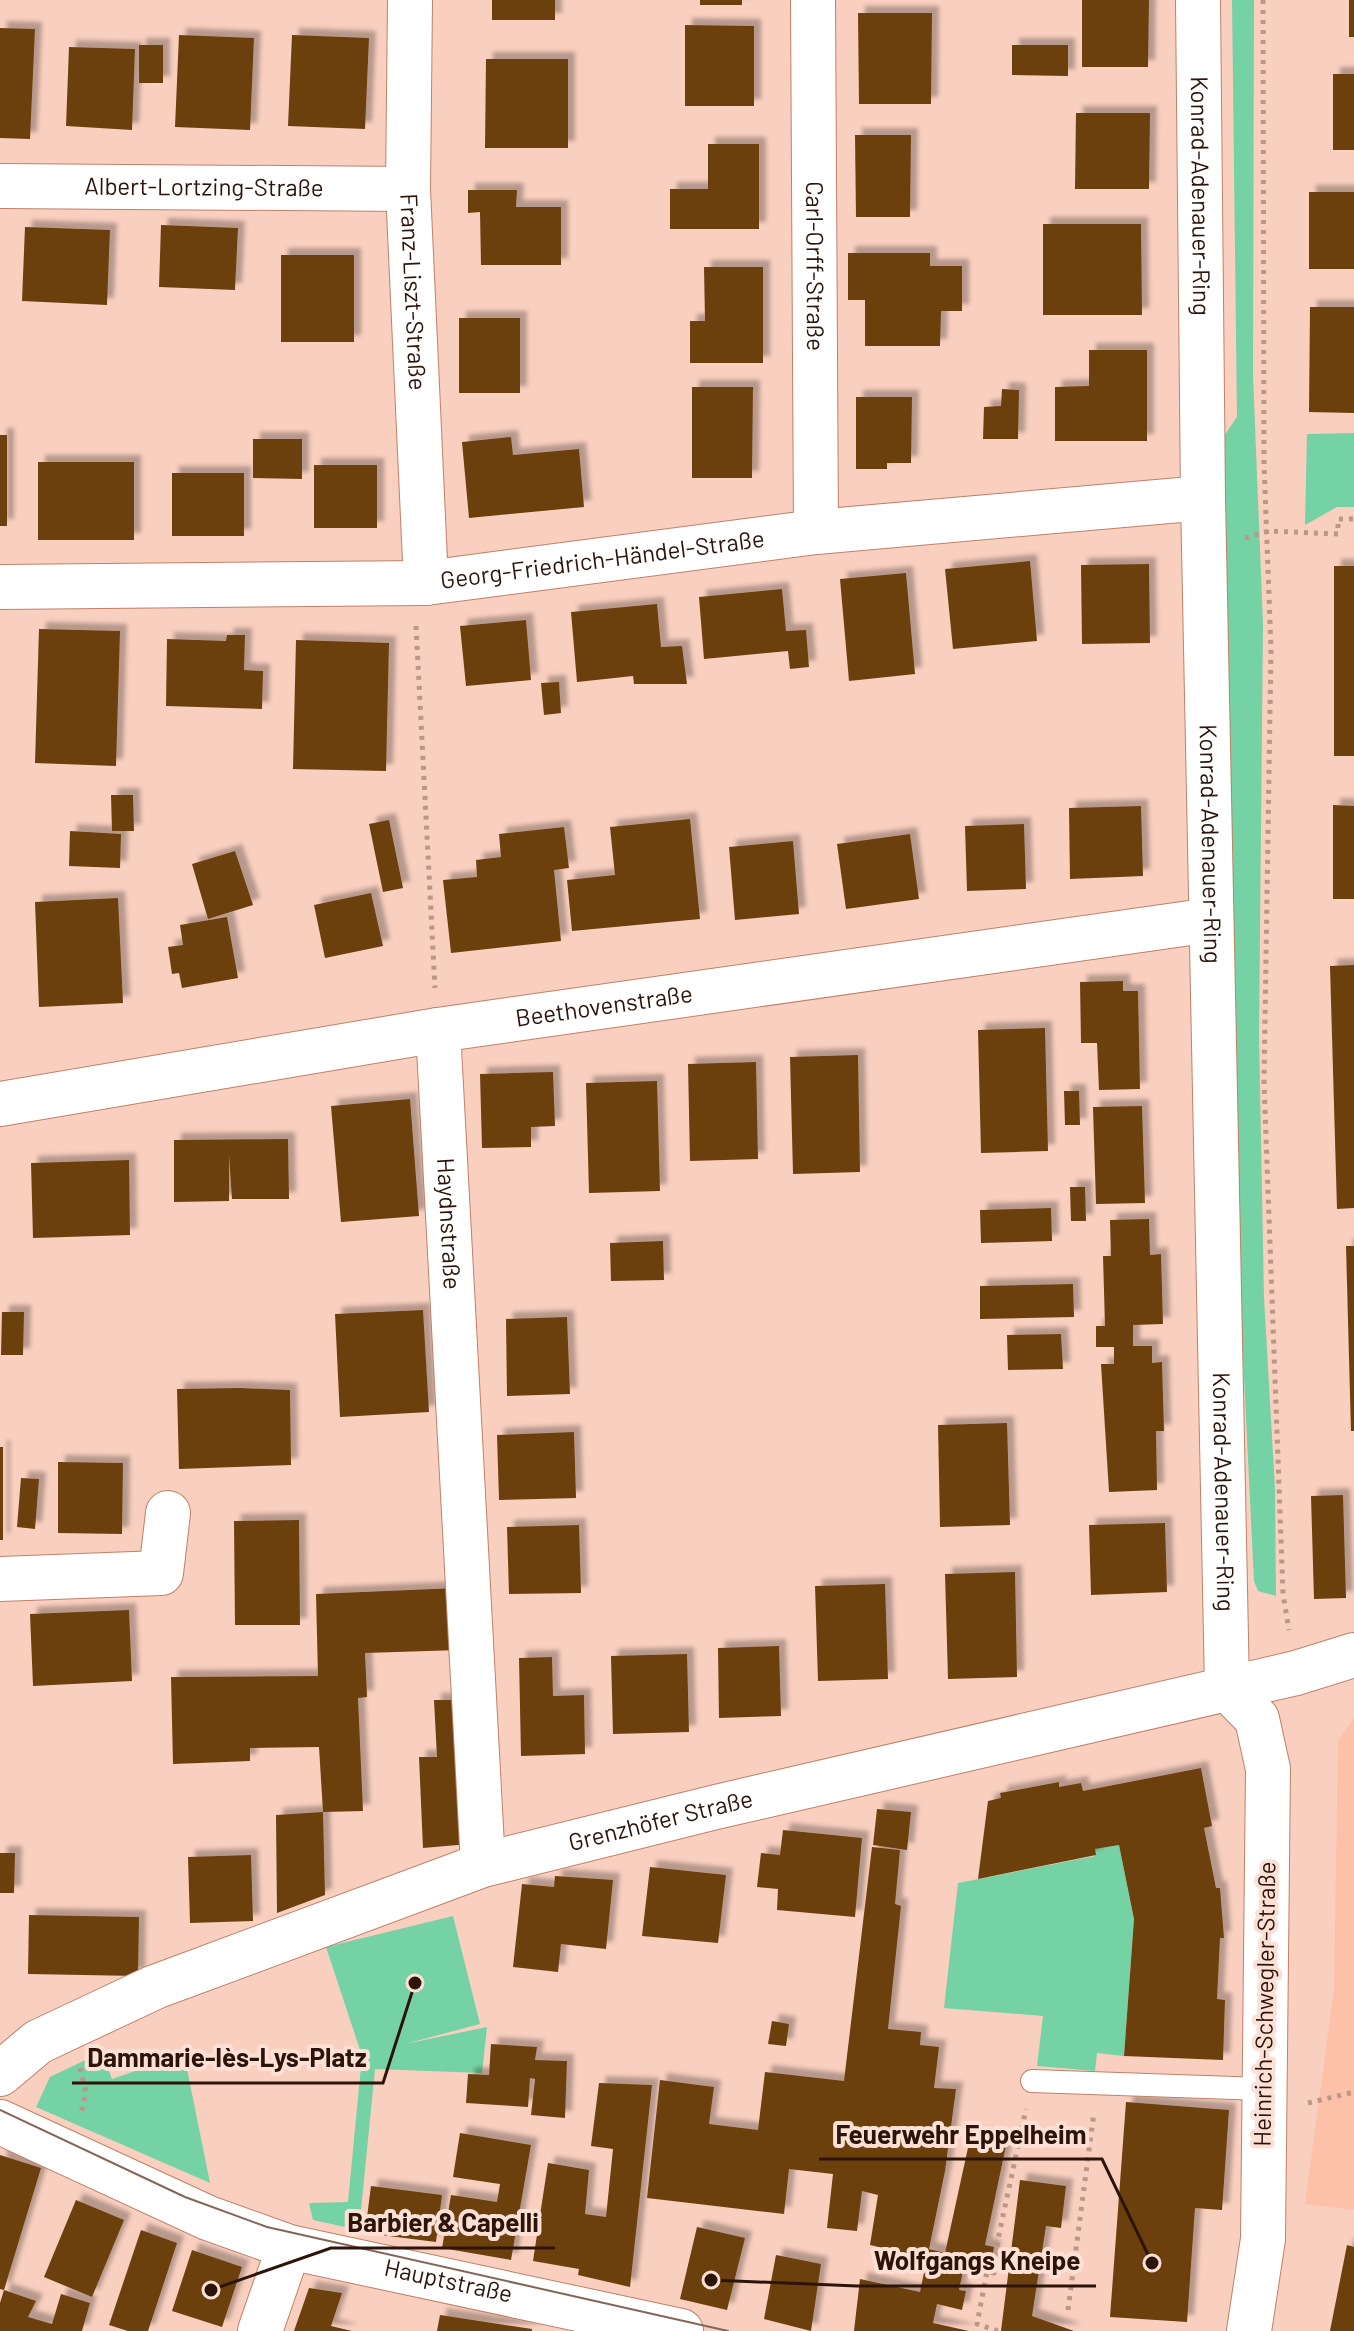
<svg xmlns="http://www.w3.org/2000/svg" width="1354" height="2331" font-family="Barlow,sans-serif">
<style>
.built{fill:#fdc0a9}
.green{fill:#75d2a5}
.building{fill:#6c3f0f;filter:url(#shadow)}
.lines{fill:none;stroke-linecap:round;stroke-linejoin:round}
.lane-casing{stroke:#c08068;stroke-width:24}
.street-casing{stroke:#c08068;stroke-width:46}
.secondary-casing{stroke:#c08068;stroke-width:46}
.path{stroke:#bb9788;stroke-width:5;stroke-dasharray:4 6;stroke-linecap:butt}
.lane{stroke:#fff;stroke-width:22}
.street{stroke:#fff;stroke-width:44}
.secondary{stroke:#fff;stroke-width:44}
.tram{stroke:#856558;stroke-width:2}
.labels{text-anchor:middle;stroke-width:8;stroke-linejoin:round;paint-order:stroke}
.street-label{font-size:24px;fill:#2c140a;stroke:#fce0d5}
.leader{fill:none;stroke:#2c140a;stroke-width:3}
.callout-dot{fill:#2c140a;stroke:#fce0d5;stroke-width:3}
.callout-label{font-size:26px;text-anchor:middle;font-weight:bold;fill:#2c140a;stroke:#fce0d5;stroke-width:8;stroke-linejoin:round;paint-order:stroke}
</style>
<defs>
<filter id="shadow"><feDropShadow dx="7" dy="-7" stdDeviation="2" flood-color="#0004"/></filter>
</defs>
<rect width="100%" height="100%" fill="#f9cfbf"/>
<polygon class="built" points="1354,1718 1354,2210 1305,2204 1334,1989 1338,1741"/>
<g class="green">
<polygon points="1232,0 1254,0 1253,375 1263,624 1259,1036 1264,1297 1275,1489 1276,1596 1258,1591 1254,1581 1229,1072 1224,436 1237,417"/>
<polygon points="1354,433 1354,507 1337,507 1305,525 1307,434"/>
<polygon points="1119,1845 1134,1919 1124,2056 1097,2053 1095,2071 1037,2066 1043,2016 944,2008 958,1883 1095,1856 1095,1849"/>
<polygon points="453,1916 480,2024 405,2044 487,2027 482,2073 375,2069 359,2230 313,2220 309,2203 348,2202 362,2056 326,1947"/>
<polygon points="102,2052 112,2079 184,2054 210,2183 36,2107 50,2077"/>
</g>
<g class="building">
<rect x="492" y="0" width="63" height="20"/>
<rect x="700" y="0" width="42" height="5"/>
<polygon points="1082,0 1149,0 1148,67 1082,67"/>
<rect x="1349" y="0" width="5" height="37"/>
<polygon points="858,13 932,13 931,104 859,104"/>
<polygon points="685,25 754,26 754,106 685,106"/>
<polygon points="0,28 35,29 30,139 0,138"/>
<polygon points="179,35 254,38 250,130 175,127"/>
<polygon points="292,35 369,38 365,129 288,126"/>
<rect x="139" y="45" width="24" height="38"/>
<polygon points="1012,45 1068,45 1068,76 1012,75"/>
<polygon points="69,47 135,49 132,130 66,126"/>
<polygon points="486,59 568,59 568,148 485,148"/>
<rect x="1333" y="74" width="21" height="76"/>
<polygon points="1076,113 1150,113 1149,189 1075,189"/>
<polygon points="855,135 911,135 910,217 856,217"/>
<polygon points="708,144 759,144 759,229 670,229 670,189 708,189"/>
<polygon points="468,190 517,190 516,207 561,207 561,265 481,265 480,212 468,213"/>
<rect x="1309" y="192" width="45" height="77"/>
<polygon points="1043,224 1141,224 1142,315 1043,315"/>
<polygon points="161,225 238,228 235,290 159,287"/>
<polygon points="25,227 110,230 107,305 22,301"/>
<polygon points="848,253 930,253 930,266 962,266 962,311 941,311 940,346 865,346 865,300 848,300"/>
<rect x="281" y="255" width="73" height="87"/>
<polygon points="704,267 763,267 763,363 690,363 690,321 705,321"/>
<polygon points="1310,307 1354,307 1354,413 1309,412"/>
<rect x="459" y="318" width="61" height="75"/>
<polygon points="1089,350 1147,350 1147,441 1055,441 1055,387 1089,386"/>
<polygon points="692,387 753,387 752,478 692,478"/>
<polygon points="1002,389 1019,390 1018,439 983,439 984,407 1001,406"/>
<polygon points="856,397 912,397 911,463 887,463 887,469 856,469"/>
<rect x="0" y="435" width="7" height="91"/>
<polygon points="511,437 513,455 579,449 584,507 469,518 462,442"/>
<polygon points="253,439 302,439 302,479 253,478"/>
<rect x="38" y="462" width="96" height="78"/>
<rect x="314" y="465" width="63" height="63"/>
<rect x="172" y="473" width="72" height="63"/>
<polygon points="1030,561 1037,641 953,649 945,569"/>
<polygon points="1149,564 1150,643 1082,644 1081,565"/>
<rect x="1334" y="566" width="20" height="190"/>
<polygon points="906,573 915,674 849,681 840,579"/>
<polygon points="782,589 786,631 806,630 809,667 790,669 788,651 704,659 699,597"/>
<polygon points="657,604 661,647 682,646 687,684 634,684 633,676 577,682 571,612"/>
<polygon points="526,620 531,680 466,686 460,626"/>
<polygon points="39,629 120,631 116,766 35,763"/>
<polygon points="227,635 245,635 244,670 263,671 262,709 166,706 167,639 226,641"/>
<polygon points="296,640 389,643 386,771 293,769"/>
<polygon points="559,682 561,713 544,715 541,683"/>
<polygon points="111,795 133,795 134,831 112,831"/>
<polygon points="1333,805 1354,806 1354,899 1333,899"/>
<polygon points="1141,806 1143,876 1070,879 1069,808"/>
<polygon points="690,819 700,919 572,931 567,880 615,875 610,827"/>
<polygon points="389,820 403,888 383,892 369,824"/>
<polygon points="1024,824 1026,889 967,891 965,826"/>
<polygon points="564,827 569,868 554,870 561,941 451,953 443,880 477,877 476,860 501,857 499,834"/>
<polygon points="70,831 121,834 120,868 69,866"/>
<polygon points="910,834 919,899 846,909 837,844"/>
<polygon points="793,841 799,914 735,920 729,847"/>
<polygon points="235,851 253,905 208,919 192,864"/>
<polygon points="371,893 383,946 325,958 314,905"/>
<polygon points="118,898 123,1003 39,1007 35,902"/>
<polygon points="227,917 238,978 182,988 179,973 172,974 168,947 183,945 180,925"/>
<polygon points="1354,965 1354,1208 1337,1209 1330,966"/>
<polygon points="1123,981 1123,991 1138,991 1140,1089 1099,1090 1097,1043 1081,1043 1080,982"/>
<polygon points="1045,1028 1048,1151 981,1153 978,1030"/>
<polygon points="858,1055 860,1172 793,1174 790,1057"/>
<polygon points="756,1062 758,1159 690,1161 688,1064"/>
<polygon points="553,1072 555,1126 531,1127 531,1147 482,1148 480,1074"/>
<polygon points="657,1081 660,1191 589,1193 586,1083"/>
<polygon points="1064,1091 1079,1091 1080,1125 1065,1125"/>
<polygon points="410,1099 419,1216 341,1222 331,1106"/>
<polygon points="1142,1106 1145,1203 1096,1204 1093,1107"/>
<polygon points="288,1139 289,1199 232,1199 229,1155 229,1201 174,1202 174,1140"/>
<polygon points="129,1160 130,1235 33,1238 31,1163"/>
<polygon points="1070,1187 1085,1187 1086,1221 1071,1221"/>
<polygon points="1051,1208 1052,1241 981,1243 980,1210"/>
<polygon points="1149,1219 1150,1255 1161,1254 1163,1324 1133,1325 1133,1346 1152,1346 1152,1363 1162,1362 1164,1431 1156,1431 1157,1490 1109,1492 1101,1364 1114,1364 1114,1347 1096,1347 1096,1326 1105,1326 1103,1256 1111,1256 1110,1220"/>
<polygon points="663,1241 664,1280 611,1281 610,1243"/>
<polygon points="1346,1246 1354,1246 1354,1431 1351,1431"/>
<polygon points="1073,1284 1074,1317 980,1319 980,1286"/>
<polygon points="423,1310 429,1412 340,1417 335,1314"/>
<polygon points="2,1312 24,1312 23,1355 1,1355"/>
<polygon points="567,1317 570,1394 507,1396 506,1319"/>
<polygon points="1061,1334 1063,1369 1008,1370 1007,1335"/>
<polygon points="240,1388 290,1390 291,1465 179,1469 177,1389"/>
<polygon points="1007,1423 1010,1525 940,1527 938,1425"/>
<polygon points="574,1432 576,1498 499,1500 497,1435"/>
<rect x="0" y="1447" width="3" height="93"/>
<polygon points="58,1462 123,1463 122,1534 58,1533"/>
<polygon points="21,1478 39,1479 35,1529 17,1527"/>
<polygon points="1343,1495 1346,1598 1314,1599 1311,1496"/>
<polygon points="299,1520 300,1625 235,1625 234,1521"/>
<polygon points="1165,1523 1167,1592 1091,1595 1089,1525"/>
<polygon points="579,1525 581,1593 509,1594 507,1527"/>
<polygon points="1015,1572 1017,1677 948,1679 945,1574"/>
<polygon points="885,1584 888,1679 818,1681 815,1586"/>
<polygon points="457,1588 459,1650 365,1653 367,1697 358,1698 363,1811 323,1812 319,1747 250,1748 250,1761 173,1764 171,1677 318,1676 316,1594"/>
<polygon points="129,1610 132,1681 33,1686 30,1614"/>
<polygon points="779,1646 781,1716 719,1718 718,1648"/>
<polygon points="687,1654 689,1732 613,1734 611,1656"/>
<polygon points="552,1657 553,1696 584,1695 585,1754 521,1756 519,1658"/>
<polygon points="434,1700 461,1700 469,1844 423,1848 419,1757 437,1757"/>
<polygon points="1201,1768 1212,1826 1204,1828 1216,1888 1220,1888 1224,1938 1220,1938 1217,1999 1225,2000 1223,2060 1124,2056 1134,1919 1119,1845 1095,1849 1096,1855 978,1879 988,1801 1001,1798 1000,1793 1059,1782 1059,1787 1081,1783 1083,1791"/>
<polygon points="877,1809 911,1812 907,1850 873,1845"/>
<polygon points="323,1812 325,1895 277,1913 276,1815"/>
<polygon points="783,1830 862,1838 855,1917 777,1910 778,1889 757,1887 761,1853 780,1855"/>
<polygon points="872,1847 900,1850 895,1904 901,1906 888,2029 921,2032 920,2045 939,2047 934,2088 956,2089 945,2171 929,2249 945,2253 971,2134 1007,2141 985,2245 994,2247 991,2263 966,2257 959,2290 966,2291 962,2310 937,2304 933,2323 969,2331 854,2331 860,2279 920,2292 927,2258 870,2245 878,2195 862,2191 857,2231 827,2228 833,2174 789,2169 784,2214 647,2198 660,2080 714,2087 709,2124 758,2130 765,2072 844,2081"/>
<polygon points="0,1853 15,1853 14,1893 0,1893"/>
<polygon points="251,1855 253,1921 190,1923 188,1857"/>
<polygon points="650,1867 726,1875 718,1943 642,1936"/>
<polygon points="555,1876 613,1880 606,1949 561,1944 558,1972 513,1967 522,1884 554,1887"/>
<polygon points="29,1915 139,1917 138,1976 28,1974"/>
<polygon points="772,2021 789,2024 786,2046 768,2044"/>
<polygon points="491,2044 537,2047 535,2060 567,2061 565,2118 531,2115 535,2079 530,2078 528,2107 466,2103 468,2074 489,2075"/>
<polygon points="599,2083 652,2085 630,2287 578,2275 579,2269 533,2261 548,2163 589,2170 585,2214 606,2217 613,2149 591,2146"/>
<polygon points="1126,2102 1229,2110 1222,2210 1195,2208 1187,2322 1110,2317"/>
<polygon points="460,2133 531,2145 511,2260 442,2248 451,2195 497,2202 500,2184 453,2177"/>
<polygon points="0,2155 41,2168 4,2290 0,2289"/>
<polygon points="1020,2180 1066,2186 1061,2228 1046,2226 1032,2316 1074,2331 1001,2331"/>
<polygon points="371,2186 442,2195 436,2242 365,2233"/>
<polygon points="76,2200 124,2220 92,2297 44,2277"/>
<polygon points="697,2227 745,2238 727,2310 680,2299"/>
<polygon points="141,2230 177,2243 148,2331 128,2331 109,2325"/>
<polygon points="1347,2245 1354,2247 1354,2331 1330,2331"/>
<polygon points="192,2250 242,2267 222,2327 172,2311"/>
<polygon points="776,2255 821,2264 811,2331 764,2319"/>
<polygon points="309,2288 342,2293 331,2326 352,2331 294,2331"/>
<polygon points="4,2290 36,2301 28,2317 52,2324 61,2294 90,2303 82,2331 0,2331 0,2303"/>
<polygon points="440,2315 532,2329 532,2331 437,2331"/>
</g>
<g class="lines">
<defs>
<polyline id="lane" points="1032,2081 1263,2089"/>
<g id="street">
<path id="s1" d="M 410,0 L 408,189 L 426,583"/>
<path id="s2" d="M 813,0 L 816,532"/>
<path id="s3" d="M 1198,0 L 1203,498 L 1227,1688 L 1257,1719 L 1268,1769 L 1263,2239 L 1249,2331"/>
<path id="s4" d="M 0,186 L 408,189"/>
<path id="s5" d="M 0,587 L 426,583 L 816,532 L 1203,498"/>
<path id="s6" d="M 438,1030 L 483,1865"/>
<path id="s7" d="M 0,1104 L 438,1030 L 1211,920"/>
<polyline points="0,1579 161,1573 168,1513"/>
<polyline points="260,2331 289,2247"/>
</g>
<g id="secondary">
<path id="s8" d="M 0,2074 L 38,2042 L 155,1987 L 483,1865 L 716,1807 L 1296,1673 L 1354,1655"/>
<path id="s9" d="M 0,2122 L 208,2218 L 289,2247 L 681,2331"/>
</g>
</defs>
<use href="#lane" class="lane-casing"/>
<use href="#street" class="street-casing"/>
<use href="#secondary" class="secondary-casing"/>
<g class="path">
<polyline points="1263,0 1264,463 1271,649 1264,1082 1283,1594 1289,1630"/>
<polyline points="1245,538 1269,531 1338,534 1338,519 1354,519"/>
<polyline points="416,626 435,988"/>
<polyline points="80,2068 86,2092 81,2113"/>
<polyline points="1308,2103 1354,2092"/>
<polyline points="1068,2310 1094,2112"/>
<polyline points="998,2331 977,2324 987,2271 994,2273 998,2239 1026,2109"/>
</g>
<use href="#lane" class="lane"/>
<use href="#street" class="street"/>
<use href="#secondary" class="secondary"/>
<polyline class="tram" points="0,2110 185,2197 267,2227 728,2331"/>
</g>
<g class="labels">
<g class="street-label">
<text dy="8" stroke="none"><textPath href="#s4" startOffset="204">Albert-Lortzing-Straße</textPath></text>
<text dy="8" stroke="none"><textPath href="#s3" startOffset="196">Konrad-Adenauer-Ring</textPath></text>
<text dy="8" stroke="none"><textPath href="#s2" startOffset="266">Carl-Orff-Straße</textPath></text>
<text dy="8" stroke="none"><textPath href="#s1" startOffset="292">Franz-Liszt-Straße</textPath></text>
<text dy="8" stroke="none"><textPath href="#s5" startOffset="604">Georg-Friedrich-Händel-Straße</textPath></text>
<text dy="8" stroke="none"><textPath href="#s3" startOffset="844">Konrad-Adenauer-Ring</textPath></text>
<text dy="8" stroke="none"><textPath href="#s7" startOffset="612">Beethovenstraße</textPath></text>
<text dy="8" stroke="none"><textPath href="#s6" startOffset="194">Haydnstraße</textPath></text>
<text dy="8" stroke="none"><textPath href="#s3" startOffset="1492">Konrad-Adenauer-Ring</textPath></text>
<text dy="8" stroke="none"><textPath href="#s8" startOffset="712">Grenzhöfer Straße</textPath></text>
<text transform="translate(1265 2004) rotate(-89)" y="8">Heinrich-Schwegler-Straße</text>
<text dy="8" stroke="none"><textPath href="#s9" startOffset="478">Hauptstraße</textPath></text>
</g>
</g>
<path class="leader" d="M415 1983L383 2083H72M1152 2263L1102 2159H819M211 2290L331 2248H555M711 2280L857 2286H1096"/>
<g class="callout-dot">
<circle cx="415" cy="1983" r="8"/>
<circle cx="1152" cy="2263" r="8"/>
<circle cx="211" cy="2290" r="8"/>
<circle cx="711" cy="2280" r="8"/>
</g>
<g class="callout-label">
<text x="227" y="2067">Dammarie-lès-Lys-Platz</text>
<text x="961" y="2144">Feuerwehr Eppelheim</text>
<text x="443" y="2232">Barbier &amp; Capelli</text>
<text x="977" y="2270">Wolfgangs Kneipe</text>
</g>
</svg>
